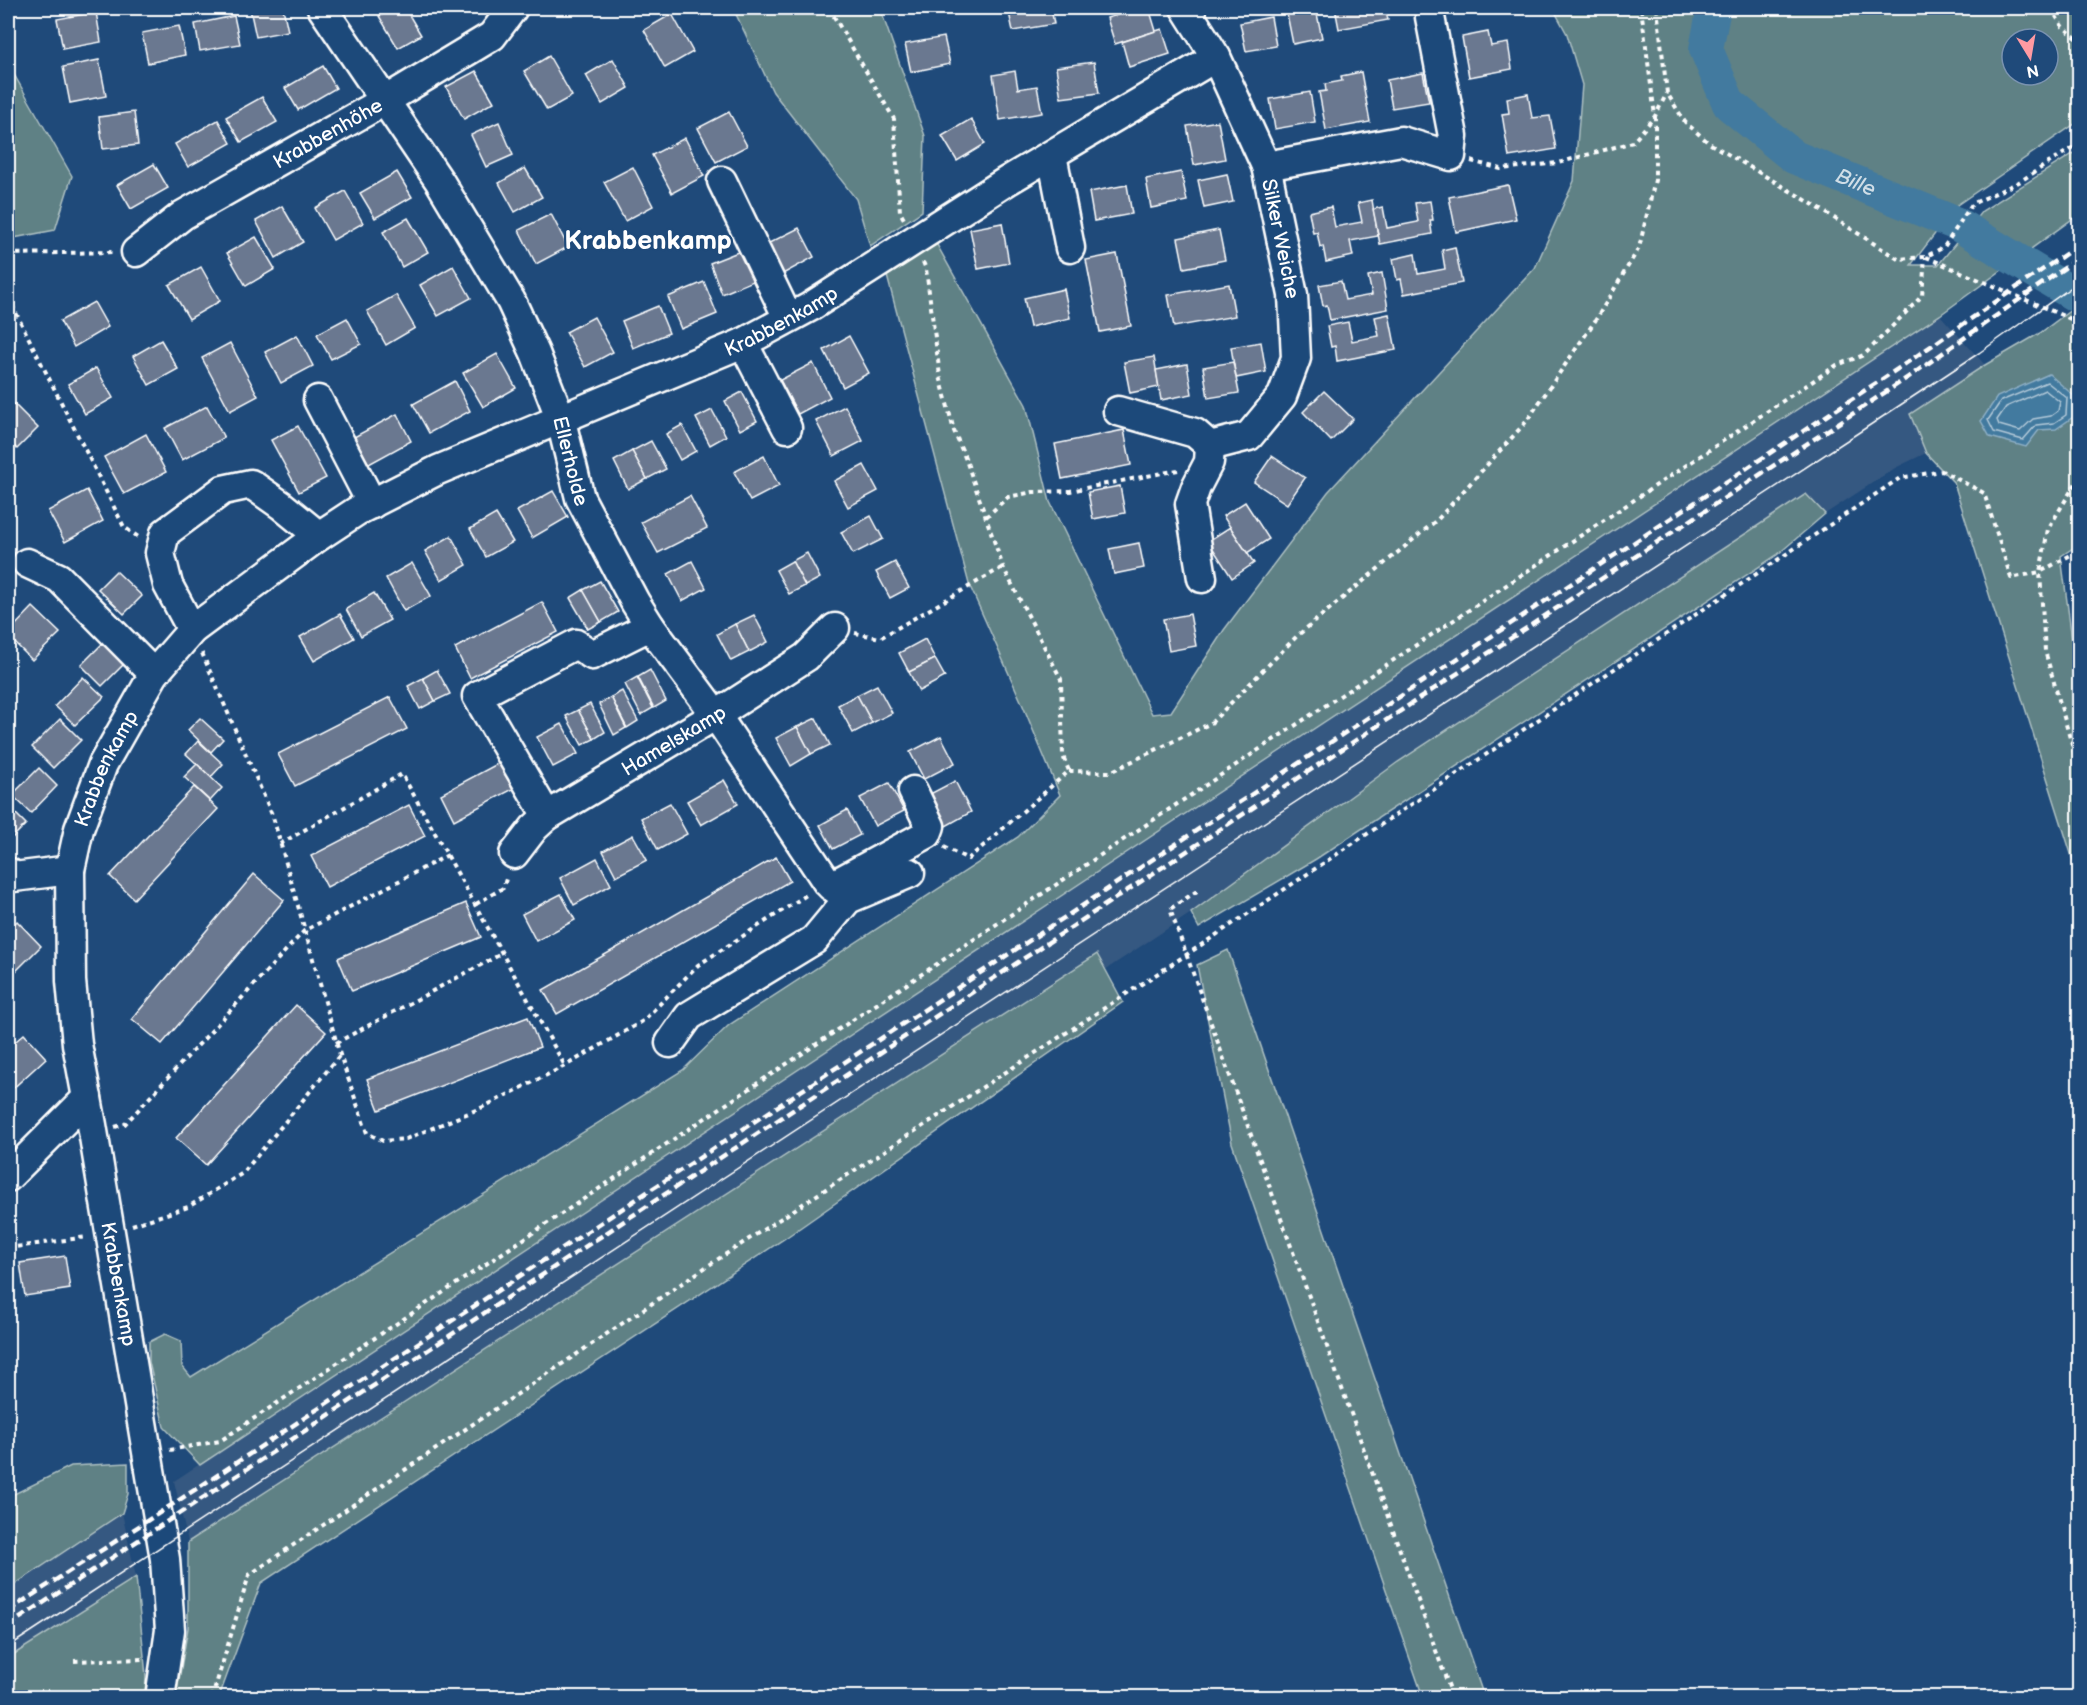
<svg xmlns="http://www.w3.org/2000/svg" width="2087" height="1705" font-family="'Balsamiq Sans',sans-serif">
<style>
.built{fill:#365881}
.green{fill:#5e8185;stroke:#aec0c2;stroke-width:1.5;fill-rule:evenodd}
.water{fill:#437a9f;stroke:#8eafc5;stroke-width:1.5}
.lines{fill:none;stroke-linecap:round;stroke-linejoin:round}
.shore{stroke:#b4cad9;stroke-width:1.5}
.river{stroke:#437a9f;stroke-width:34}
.building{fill:#6b7890;stroke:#fff;stroke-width:1.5}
.minor-casing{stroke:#fff;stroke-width:33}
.path{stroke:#fff;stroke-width:4;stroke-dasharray:4.5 4.5;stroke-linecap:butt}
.minor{stroke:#1f4a7a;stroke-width:28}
.tram{stroke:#fff;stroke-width:1.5}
.rail{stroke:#fff;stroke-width:4.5;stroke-dasharray:9 4.5;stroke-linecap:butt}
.labels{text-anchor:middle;stroke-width:4.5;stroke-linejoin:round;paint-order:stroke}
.street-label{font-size:20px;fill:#fff;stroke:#1f4a7a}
.water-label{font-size:21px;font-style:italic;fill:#d0dee7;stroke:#1f4a7a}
.district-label{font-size:26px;font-weight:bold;fill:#fff;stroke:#1f4a7a}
</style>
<rect width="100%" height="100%" fill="#1f4a7a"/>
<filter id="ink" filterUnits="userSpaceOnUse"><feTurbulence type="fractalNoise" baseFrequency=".0167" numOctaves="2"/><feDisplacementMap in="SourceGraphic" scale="12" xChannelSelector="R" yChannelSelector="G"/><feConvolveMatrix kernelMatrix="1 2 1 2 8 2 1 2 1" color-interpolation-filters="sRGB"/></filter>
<g filter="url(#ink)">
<g class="built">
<polygon points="1940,315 1985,365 1910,414 1926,453 1895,468 1825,514 1806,494 1398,762 1191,913 1105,970 1097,955 188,1542 174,1481 1149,839"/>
<polygon points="122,1513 136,1577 8,1658 8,1589"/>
</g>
<g class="green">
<polygon points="733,8 880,8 925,136 922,211 870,246 856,199 773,92"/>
<path d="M 1553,8 L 2079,8 L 2079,121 L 1957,205 L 1911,265 L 1938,265 L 1982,211 L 2079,150 L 2079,214 L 1940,315 L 200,1465 L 164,1427 L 149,1362 L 149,1342 L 165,1334 L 181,1341 L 182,1366 L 191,1377 L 683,1070 L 729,1025 L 1018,837 L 1060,795 L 1021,701 L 969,584 L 886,272 L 936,243 L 1026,405 L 1050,502 L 1152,714 L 1171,712 L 1224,630 L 1328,492 L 1535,268 L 1574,181 L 1582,85 L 1567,34 ZM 2012,39 L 2048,39 L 2048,75 L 2012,75 Z"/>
<polygon points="8,64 72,176 55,230 8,239"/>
<polygon points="2079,304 2079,544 2061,556 2077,677 2079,685 2079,879 1954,483 1926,453 1910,414 1985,365 2040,333"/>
<polygon points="1806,494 1825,514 1777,555 1316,859 1199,928 1191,913 1398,762"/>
<polygon points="1228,950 1484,1697 1423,1697 1232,1143 1197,965"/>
<polygon points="1097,954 1123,1002 784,1239 261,1583 219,1697 176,1697 188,1628 188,1542"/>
<polygon points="128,1463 128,1494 122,1513 8,1589 8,1497 71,1466"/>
<polygon points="136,1577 146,1676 145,1697 8,1697 8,1658"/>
</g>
<polygon class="water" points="2049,374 2074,396 2073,417 2056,429 2039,430 2026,447 1990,437 1981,421 1997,397"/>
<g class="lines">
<g class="shore">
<polygon points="2047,382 2067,398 2066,415 2054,423 2036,425 2023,440 1994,432 1988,420 2001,401"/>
<polygon points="2045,390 2060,402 2058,411 2051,416 2033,419 2020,431 1999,425 1997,420 2006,407"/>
</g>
<path class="river" id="s1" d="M 1714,8 L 1706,49 L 1729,104 L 1794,157 L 1957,224 L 2080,298"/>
</g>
<g class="building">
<polygon points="257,8 283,8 288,31 256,37 250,9"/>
<polygon points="395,8 405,8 421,35 398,48 379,16"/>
<polygon points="1008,8 1051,8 1054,24 1013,31"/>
<polygon points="1141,8 1149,8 1156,31 1115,44 1107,18"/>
<polygon points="1335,8 1385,8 1388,20 1339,29"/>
<polygon points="1470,8 1510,8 1472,15"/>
<polygon points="1316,9 1322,38 1293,44 1287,14"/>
<polygon points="96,12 101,42 63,49 57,19"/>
<polygon points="672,14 693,52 665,68 644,30"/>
<polygon points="234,16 240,44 200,51 195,24"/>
<polygon points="1271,17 1276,46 1246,51 1240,23"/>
<polygon points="179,26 185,55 148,63 142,33"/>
<polygon points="1162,29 1170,54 1129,67 1122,42"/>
<polygon points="1488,32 1491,46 1508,43 1512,69 1469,77 1462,37"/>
<polygon points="944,37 950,64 911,72 905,44"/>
<polygon points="549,56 572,96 547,110 524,71"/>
<polygon points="613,59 629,88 602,104 586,75"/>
<polygon points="99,60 106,96 70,103 63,67"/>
<polygon points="1094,62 1099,93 1061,98 1056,67"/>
<polygon points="323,66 336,88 298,110 285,88"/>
<polygon points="476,71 494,102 464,119 446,87"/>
<polygon points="1015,71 1018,89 1037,86 1042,113 1000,120 993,75"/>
<polygon points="1361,72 1370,122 1326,130 1319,92 1326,91 1325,84 1342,81 1341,76"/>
<polygon points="1423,73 1429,102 1392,108 1387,80"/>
<polygon points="1310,92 1315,122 1275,129 1270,99"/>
<polygon points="1528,94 1532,118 1550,116 1556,149 1509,157 1502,114 1509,113 1507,98"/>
<polygon points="262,97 277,122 241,142 226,117"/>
<polygon points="134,112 138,145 103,149 99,117"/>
<polygon points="729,112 747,146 716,162 698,128"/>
<polygon points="971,119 985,144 957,161 942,136"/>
<polygon points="218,120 231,143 188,167 175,144"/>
<polygon points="1218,121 1225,159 1194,165 1187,126"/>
<polygon points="499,122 513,155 486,167 471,135"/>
<polygon points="685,138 704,176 672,193 652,155"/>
<polygon points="154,164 168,188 131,209 117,185"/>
<polygon points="633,167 653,206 625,221 604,182"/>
<polygon points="525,168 542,197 515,212 499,183"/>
<polygon points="397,172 412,197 375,218 360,193"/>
<polygon points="1181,172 1187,201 1151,208 1146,179"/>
<polygon points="1227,174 1233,202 1204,208 1198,180"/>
<polygon points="1127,185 1132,214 1094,221 1089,192"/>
<polygon points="1508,185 1516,219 1456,232 1449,197"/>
<polygon points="345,191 363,223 333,240 315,208"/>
<polygon points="1372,200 1378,236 1350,241 1353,256 1326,262 1323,246 1320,247 1317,232 1313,233 1309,212 1331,207 1335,227 1362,222 1358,203"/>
<polygon points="1430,201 1433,220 1430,220 1432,234 1380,244 1373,209 1383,207 1387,228 1418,222 1415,203"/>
<polygon points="282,206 303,242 276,258 256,221"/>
<polygon points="551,214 568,247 536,264 519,230"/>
<polygon points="408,218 428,252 402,267 383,232"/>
<polygon points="1002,223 1009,263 978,269 970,229"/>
<polygon points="799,228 814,257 781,275 765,245"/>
<polygon points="1219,230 1225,260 1184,268 1178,238"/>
<polygon points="256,237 275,269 246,286 227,253"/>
<polygon points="1455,247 1462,283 1404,294 1401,279 1397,280 1393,259 1415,254 1418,274 1445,269 1442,250"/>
<polygon points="743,250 755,280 722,294 710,263"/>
<polygon points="1117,254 1131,326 1100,332 1086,260"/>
<polygon points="453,266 471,298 438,316 420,285"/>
<polygon points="201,267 220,301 189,319 169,285"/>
<polygon points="1382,273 1388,309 1330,320 1327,305 1323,306 1319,285 1341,281 1345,300 1372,295 1368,276"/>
<polygon points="704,282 717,314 681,329 668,297"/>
<polygon points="1229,284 1235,316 1174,327 1168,295"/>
<polygon points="1064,289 1070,318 1030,327 1024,298"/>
<polygon points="396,295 415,328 386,345 367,311"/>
<polygon points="94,302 108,327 74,347 60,321"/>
<polygon points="658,306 669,333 633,348 622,321"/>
<polygon points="1389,314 1396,350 1337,361 1335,346 1331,347 1327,326 1348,322 1352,341 1379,336 1375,317"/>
<polygon points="594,317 613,352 585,367 566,332"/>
<polygon points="347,318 361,344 331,359 317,334"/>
<polygon points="297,335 313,366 281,383 265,352"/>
<polygon points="849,336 869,373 843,387 824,350"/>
<polygon points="161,340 178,369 149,385 133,356"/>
<polygon points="1261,342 1266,372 1236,378 1231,347"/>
<polygon points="230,343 258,396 230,411 202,358"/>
<polygon points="497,354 516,388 483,407 463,373"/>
<polygon points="1154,357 1159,387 1130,393 1124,362"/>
<polygon points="1233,362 1239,393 1208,398 1203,367"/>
<polygon points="813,363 830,397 798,414 780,380"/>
<polygon points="1187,364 1192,394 1161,400 1156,370"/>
<polygon points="96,368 113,398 85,414 68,384"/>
<polygon points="455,381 470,411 429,433 413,404"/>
<polygon points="1324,391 1353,419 1331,441 1303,412"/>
<polygon points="742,392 757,421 740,430 725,401"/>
<polygon points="8,398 38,428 17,449 8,440"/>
<polygon points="207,406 224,438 182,460 165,428"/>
<polygon points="845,406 863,441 834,456 816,421"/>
<polygon points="712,410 726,436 710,445 696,418"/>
<polygon points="397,414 411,441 369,464 354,437"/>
<polygon points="682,425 696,451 680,460 666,434"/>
<polygon points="298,426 326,478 299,492 271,440"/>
<polygon points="1124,430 1131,465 1062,479 1055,444"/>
<polygon points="146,434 166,472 124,494 104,457"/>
<polygon points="651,441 666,469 647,479 632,451"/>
<polygon points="632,451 647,479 628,489 614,461"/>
<polygon points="764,456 779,486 750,501 734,472"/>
<polygon points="1272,456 1305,478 1287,504 1254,482"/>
<polygon points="864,465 878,491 848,507 834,481"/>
<polygon points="1120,486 1125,513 1093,519 1088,492"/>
<polygon points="87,490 103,521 65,542 48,511"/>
<polygon points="553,491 568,517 532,538 517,511"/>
<polygon points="690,496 707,528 658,553 641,522"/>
<polygon points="1245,502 1269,539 1247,553 1223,516"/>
<polygon points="496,514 513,542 486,557 470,529"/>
<polygon points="871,516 883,539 853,554 841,532"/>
<polygon points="1230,527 1254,563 1232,578 1208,541"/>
<polygon points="451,536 467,565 441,580 425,551"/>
<polygon points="1139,543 1144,568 1114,574 1109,549"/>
<polygon points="807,553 820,578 805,586 792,561"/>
<polygon points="692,561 706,588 682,601 668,574"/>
<polygon points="792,561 805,586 789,594 776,570"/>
<polygon points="895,562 909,588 890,598 876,572"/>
<polygon points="412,563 431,596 404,611 386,578"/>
<polygon points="116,571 142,596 124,614 98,589"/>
<polygon points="600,581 618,612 601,622 583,590"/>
<polygon points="583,590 601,622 588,629 570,598"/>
<polygon points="374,593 390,620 361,636 346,609"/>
<polygon points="542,602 558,632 470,678 455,648"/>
<polygon points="33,607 60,633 32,660 8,636 8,633"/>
<polygon points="340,614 354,638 314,661 300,637"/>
<polygon points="1190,614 1196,646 1169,651 1163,619"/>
<polygon points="754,615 768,642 749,652 735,624"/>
<polygon points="735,624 749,652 731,661 717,634"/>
<polygon points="107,639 128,660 102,686 81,665"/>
<polygon points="925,639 935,659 909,672 899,653"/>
<polygon points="935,659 945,677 919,691 909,672"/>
<polygon points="437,670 450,694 435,701 423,678"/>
<polygon points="650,670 666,701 654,708 638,677"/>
<polygon points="83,677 104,697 75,725 55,706"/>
<polygon points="637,677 653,708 641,715 625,684"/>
<polygon points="423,678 435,701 420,709 408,686"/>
<polygon points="877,685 892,713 872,723 857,695"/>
<polygon points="622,691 638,721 627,728 611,697"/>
<polygon points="857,695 872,723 853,733 838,705"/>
<polygon points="390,697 407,729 295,786 278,754"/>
<polygon points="611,697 626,728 614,735 599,704"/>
<polygon points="590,704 605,732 594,739 578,710"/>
<polygon points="578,710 594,739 582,745 566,716"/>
<polygon points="200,718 223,739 211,752 188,730"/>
<polygon points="816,718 830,745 811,754 797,727"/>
<polygon points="60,719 81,740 53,768 32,747"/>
<polygon points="562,724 578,754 553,767 537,737"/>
<polygon points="797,727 811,754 791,766 776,738"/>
<polygon points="941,736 955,763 924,779 910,752"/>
<polygon points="198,741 223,764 211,777 186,754"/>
<polygon points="499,763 513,789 454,820 441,794"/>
<polygon points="197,764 222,788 210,801 184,777"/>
<polygon points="39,768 57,786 31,813 12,795"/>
<polygon points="724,780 738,804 701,825 687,801"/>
<polygon points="955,781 971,812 946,826 930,794"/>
<polygon points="889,783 904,811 875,826 860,798"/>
<polygon points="194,787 218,809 134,899 110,876"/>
<polygon points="670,803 687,834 658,850 641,818"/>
<polygon points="409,805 425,836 327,887 311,856"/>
<polygon points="8,806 26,824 8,842"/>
<polygon points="847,810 860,835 833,849 820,825"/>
<polygon points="633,835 647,860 616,876 603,851"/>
<polygon points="776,857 790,881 557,1014 543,990"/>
<polygon points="597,858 611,885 574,905 560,878"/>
<polygon points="254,874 284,900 162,1044 132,1019"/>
<polygon points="561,894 575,920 536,941 522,914"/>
<polygon points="466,903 481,937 352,991 338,958"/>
<polygon points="17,921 41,946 8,979 8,930"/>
<polygon points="296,1005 326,1032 206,1165 176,1138"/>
<polygon points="528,1017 540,1047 379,1110 367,1079"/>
<polygon points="24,1034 46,1058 8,1093 8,1048"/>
<polygon points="65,1256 70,1289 25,1296 20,1263"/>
<polygon points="8,1283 11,1305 8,1305"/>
</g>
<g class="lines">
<defs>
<g id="minor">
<path id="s2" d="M 322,8 L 440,182 L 511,301 L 535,353 L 560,417 L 580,498 L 635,602 L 650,626 L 716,715 L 827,882 L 848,899"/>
<path id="s3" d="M 1185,8 L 1216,57 L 1266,166 L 1293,295 L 1296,358 L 1282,396 L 1249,436 L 1210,446"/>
<polyline points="1052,155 1070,248"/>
<polyline points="1266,166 1401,141 1451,156 1453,136 1430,17"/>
<polyline points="722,181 788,318"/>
<path id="s4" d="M 136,252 L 183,215 L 386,100 L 492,36 L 513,8"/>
<polyline points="743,343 787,428"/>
<polyline points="318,400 372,504"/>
<polyline points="1118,411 1195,433 1210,446"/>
<polyline points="27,563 59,578 154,674"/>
<polyline points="1202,578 1190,504 1196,487 1209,462 1210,446"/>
<polyline points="192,630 168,585 160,553 165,533 223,490 251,484 281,505 319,536"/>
<polyline points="547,816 477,696 576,644 592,655 650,626"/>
<path id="s5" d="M 514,854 L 534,828 L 547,816 L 716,715 L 806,657 L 835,628"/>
<polyline points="8,872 14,877 70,870"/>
<polyline points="831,886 927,834 930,826 913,791"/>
<polyline points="670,1043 689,1016 814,940 848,899 910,873"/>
<polyline points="8,1177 87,1098"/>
<path id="s6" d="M 160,1698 L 170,1630 L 165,1559 L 92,1125 L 77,1044 L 71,981 L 70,870 L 79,829 L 103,764 L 154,674 L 192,630 L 319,536 L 357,511 L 438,470 L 743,343 L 810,307 L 1007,181 L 1216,57"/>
</g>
</defs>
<use href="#minor" class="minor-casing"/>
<g class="path">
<polyline points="829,8 894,119 900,212 904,219"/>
<polyline points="1657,8 1667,93 1685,122 1709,143 1809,202 1898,259 1925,257 1944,247 1972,204 2019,182 2080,143"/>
<polyline points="2051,8 2062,26 2080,41"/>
<polyline points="1471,161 1501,169 1558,163 1633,142 1655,116 1667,93"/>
<polyline points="8,254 115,252"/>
<polyline points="1926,257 2080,323"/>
<polyline points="923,262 926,269 940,376 954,431 966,460 1003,567 1061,679 1063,756 1069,771 968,859 944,847"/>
<polyline points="8,297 124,527 141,539"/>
<polyline points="2080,476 2048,529 2040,572 2045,651 2080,773"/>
<polyline points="986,517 1008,497 1033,492 1070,491 1178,470"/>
<polyline points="855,633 880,638 1003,567"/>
<polyline points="202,653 273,817 340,1055 367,1133 383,1141 406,1139 483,1107 565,1066 643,1021 698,965 808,894"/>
<polyline points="1069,771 1110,772 1211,723 1297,636 1438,519 1526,422 1595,321 1639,248 1655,180 1655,116 1641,8"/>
<polyline points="280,844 402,774 565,1066"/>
<polyline points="1197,891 1170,909 1453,1698"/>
<polyline points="476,904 503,888 507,876"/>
<polyline points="336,1043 503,953"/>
<polyline points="115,1127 125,1124 304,931 448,855"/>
<polyline points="132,1225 188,1207 243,1173 340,1055"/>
<polyline points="8,1248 87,1237"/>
<polyline points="170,1450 220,1441 1837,365 1864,355 1922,296 1925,257"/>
<polyline points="74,1661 143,1659"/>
<polyline points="212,1698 249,1575 706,1267 1186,955 1900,478 1942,471 1984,493 2011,578 2040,572 2080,550"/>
</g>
<use href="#minor" class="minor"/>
<polyline class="tram" points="8,1647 1858,433 1979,353 2080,281"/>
<g class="rail">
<polyline points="8,1611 210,1480 1902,366 2080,244"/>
<polyline points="8,1626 1910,376 2080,257"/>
</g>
</g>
</g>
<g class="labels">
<g class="street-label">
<text dy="7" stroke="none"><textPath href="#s4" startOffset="226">Krabbenhöhe</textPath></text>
<text dy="7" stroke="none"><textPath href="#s3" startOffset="252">Silker Weiche</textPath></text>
<text dy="7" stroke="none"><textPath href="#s6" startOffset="1778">Krabbenkamp</textPath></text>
<text dy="7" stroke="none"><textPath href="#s2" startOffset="520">Ellerholde</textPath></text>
<text dy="7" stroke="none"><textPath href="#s5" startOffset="198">Hamelskamp</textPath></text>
<text dy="7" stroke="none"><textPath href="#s6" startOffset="945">Krabbenkamp</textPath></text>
<text transform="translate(119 1284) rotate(80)" y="7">Krabbenkamp</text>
</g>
<g class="water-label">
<text dy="7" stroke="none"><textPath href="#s1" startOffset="252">Bille</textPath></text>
</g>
<g class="district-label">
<text x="648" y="249">Krabbenkamp</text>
</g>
</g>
<rect width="2087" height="1705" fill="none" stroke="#1f4a7a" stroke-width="30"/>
<rect x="15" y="15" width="2057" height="1675" fill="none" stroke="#fff" stroke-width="2" filter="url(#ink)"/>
<g transform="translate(2030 57) rotate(169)"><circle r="28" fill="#1f4a7a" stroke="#7992af" stroke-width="1.5"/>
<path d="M0-4.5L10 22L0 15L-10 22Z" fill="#ff9aa2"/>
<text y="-9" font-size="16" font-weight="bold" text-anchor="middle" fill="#ffffff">N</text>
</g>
</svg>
